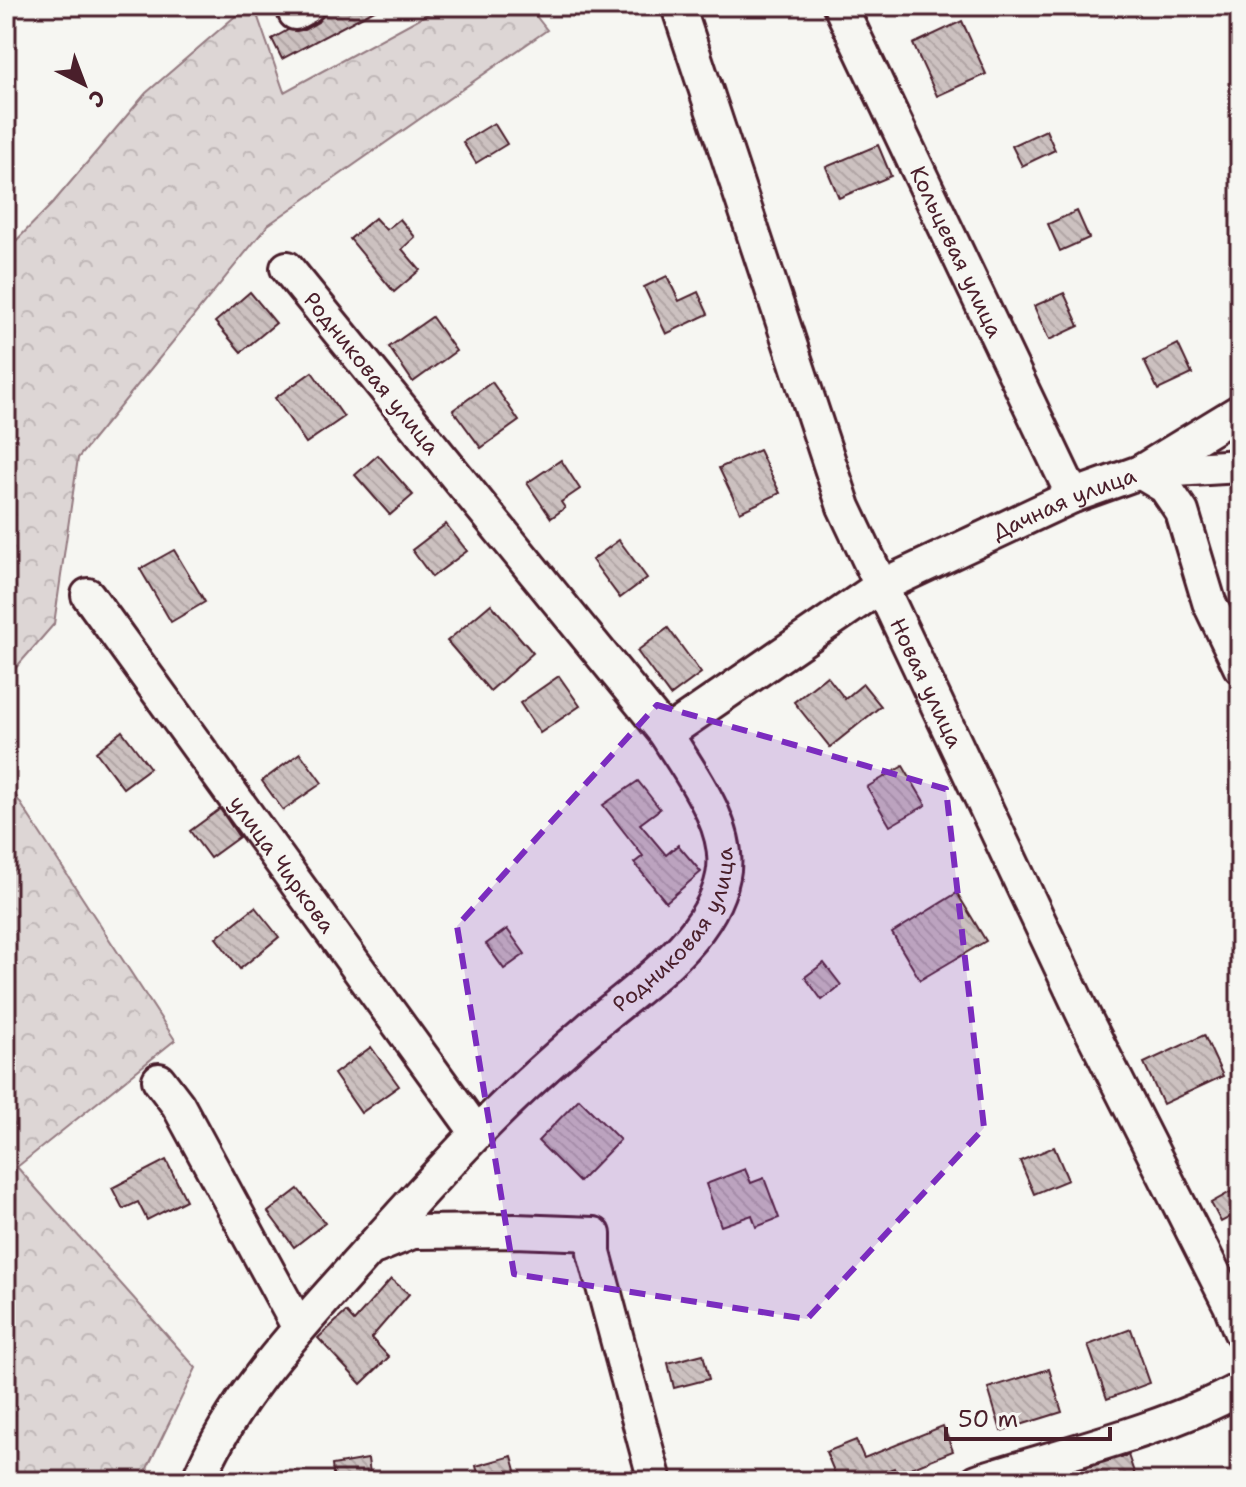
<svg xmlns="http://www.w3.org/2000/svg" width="1246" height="1487" font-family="'Shantell Sans',sans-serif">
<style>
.forest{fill:url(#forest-crowns);stroke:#947a80;stroke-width:2}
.building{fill:url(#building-back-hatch);stroke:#4a1f2b;stroke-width:2}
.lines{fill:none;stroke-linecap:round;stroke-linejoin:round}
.minor-casing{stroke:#4a1f2b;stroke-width:38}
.minor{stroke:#f6f6f2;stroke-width:32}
.marked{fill:#7b2cbf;fill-opacity:0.2;stroke:#7b2cbf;stroke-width:6;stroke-dasharray:16 10;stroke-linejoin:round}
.labels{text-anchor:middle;stroke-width:7;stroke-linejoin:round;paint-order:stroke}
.street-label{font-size:22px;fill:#4a1f2b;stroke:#f6f6f2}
</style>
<defs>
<pattern id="forest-crowns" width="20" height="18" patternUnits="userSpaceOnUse" patternTransform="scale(2)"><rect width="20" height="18" fill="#ddd6d5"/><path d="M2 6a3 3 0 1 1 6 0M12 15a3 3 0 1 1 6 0" fill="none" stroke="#bfb7b7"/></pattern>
<pattern id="building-back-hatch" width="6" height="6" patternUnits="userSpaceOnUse" patternTransform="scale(2)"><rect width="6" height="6" fill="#ccc1c0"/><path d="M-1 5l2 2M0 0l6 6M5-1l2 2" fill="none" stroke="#b1a5a5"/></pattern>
</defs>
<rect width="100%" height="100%" fill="#f6f6f2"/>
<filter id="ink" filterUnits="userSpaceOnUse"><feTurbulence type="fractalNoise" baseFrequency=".0125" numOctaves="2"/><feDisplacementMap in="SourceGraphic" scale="16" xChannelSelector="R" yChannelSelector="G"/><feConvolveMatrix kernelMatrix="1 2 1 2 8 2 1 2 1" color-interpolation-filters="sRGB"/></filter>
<g filter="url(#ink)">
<g class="forest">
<polygon points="247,6 254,6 284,92 442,6 528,6 547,30 268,225 78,458 54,624 6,679 6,251 52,204 146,93"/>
<polygon points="6,781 175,1040 17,1167 196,1368 141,1481 6,1481"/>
</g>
<g class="building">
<polygon points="334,6 382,6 282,59 272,39 288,30 304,30 318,22 326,10"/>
<polygon points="962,21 986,74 937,96 913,44"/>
<polygon points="494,123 507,144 476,163 463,142"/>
<polygon points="1046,130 1055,150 1022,166 1012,146"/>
<polygon points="878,145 891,176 839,198 826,167"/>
<polygon points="1077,211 1089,238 1060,251 1048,224"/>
<polygon points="375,218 386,230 400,219 415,237 402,249 420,270 394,292 350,239"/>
<polygon points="667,276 679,301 698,292 708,314 666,334 644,287"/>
<polygon points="250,292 276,323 241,352 215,322"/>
<polygon points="1064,293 1079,326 1049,340 1034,306"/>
<polygon points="432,317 456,351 413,382 389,347"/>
<polygon points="1178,344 1192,374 1158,390 1144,361"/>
<polygon points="312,372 344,417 306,443 275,398"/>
<polygon points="492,382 519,421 481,448 453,410"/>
<polygon points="759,450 780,493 740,512 719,468"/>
<polygon points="378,455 413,495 390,515 355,475"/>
<polygon points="561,460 580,489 561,502 565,508 551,518 527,483"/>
<polygon points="446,524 467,551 432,577 412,550"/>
<polygon points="619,540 647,578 620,598 592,560"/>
<polygon points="174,550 205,602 171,622 140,569"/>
<polygon points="491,604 533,653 490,691 447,641"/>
<polygon points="668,628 701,673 670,696 637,651"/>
<polygon points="559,676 580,706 540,733 520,703"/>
<polygon points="827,676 845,699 863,684 881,706 830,747 794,702"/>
<polygon points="122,731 150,768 123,788 96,752"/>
<polygon points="300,753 322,783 283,810 262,781"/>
<polygon points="903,766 926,805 890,826 867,787"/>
<polygon points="638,781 660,809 640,824 666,855 678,845 701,872 666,902 634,863 643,856 603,805"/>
<polygon points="220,809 239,837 210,858 190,831"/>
<polygon points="957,893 986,941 920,980 892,933"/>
<polygon points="255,907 279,937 240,969 216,938"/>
<polygon points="507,929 525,954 504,969 486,944"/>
<polygon points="824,963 841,985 822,1000 805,977"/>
<polygon points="1204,1035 1223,1076 1163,1104 1144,1063"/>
<polygon points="371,1047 399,1086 361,1113 334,1074"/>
<polygon points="579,1099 620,1140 579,1182 538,1141"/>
<polygon points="1054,1147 1068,1180 1034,1194 1020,1161"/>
<polygon points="166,1160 186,1200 147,1220 138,1202 123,1209 112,1188"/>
<polygon points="745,1169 751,1183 764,1178 779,1218 756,1227 752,1215 721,1226 706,1184"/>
<polygon points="298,1189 325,1223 294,1247 268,1212"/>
<polygon points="1234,1190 1240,1200 1240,1212 1221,1222 1211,1203"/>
<polygon points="391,1279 409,1294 371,1338 389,1357 361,1384 318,1338 346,1312 354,1321"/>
<polygon points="1131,1329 1150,1383 1107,1399 1088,1345"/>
<polygon points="703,1354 709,1379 674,1388 668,1363"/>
<polygon points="1049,1369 1062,1412 1001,1431 988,1388"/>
<polygon points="943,1426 953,1451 896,1474 894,1468 861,1481 838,1481 826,1452 856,1440 864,1458"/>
<polygon points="1128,1455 1137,1481 1048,1481 1048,1479"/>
<polygon points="512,1456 519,1481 480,1481 476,1466"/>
<polygon points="368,1459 371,1481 334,1481 332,1465"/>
</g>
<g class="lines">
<defs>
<g id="minor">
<path id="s1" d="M 678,6 L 844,507 L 1083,1014 L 1230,1305 L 1240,1331"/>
<path id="s2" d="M 840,6 L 1073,496"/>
<polyline points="295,13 308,6"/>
<polyline points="1140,472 1165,487 1182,512 1209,602 1240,667"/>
<polyline points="1143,472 1240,466"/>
<path id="s3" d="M 88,595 L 477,1133"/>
<path id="s4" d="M 666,734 L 881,586 L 1073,496 L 1140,472 L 1240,411"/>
<polyline points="159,1080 178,1105 299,1328"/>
<polyline points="376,1247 413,1232 515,1231 594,1234 594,1253 655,1481"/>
<path id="s5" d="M 198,1481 C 234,1395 300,1327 361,1259 C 406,1209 450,1159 497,1113 C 527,1083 559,1055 591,1027 C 639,986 710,941 723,876 C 733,828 690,773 666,734 L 287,268"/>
<path d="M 977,1481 C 1061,1454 1163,1431 1240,1389"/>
</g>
</defs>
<use href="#minor" class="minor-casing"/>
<use href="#minor" class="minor"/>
</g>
</g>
<path class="marked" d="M 657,705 L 946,789 L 984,1128 L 807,1319 L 514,1274 L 457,926 Z"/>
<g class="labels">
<g class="street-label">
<text dy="8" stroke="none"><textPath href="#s2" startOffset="272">Кольцевая улица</textPath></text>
<text transform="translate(372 373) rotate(51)" y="8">Родниковая улица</text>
<text dy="8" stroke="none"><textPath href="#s4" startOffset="462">Дачная улица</textPath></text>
<text dy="8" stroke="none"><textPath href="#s1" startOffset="722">Новая улица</textPath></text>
<text dy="8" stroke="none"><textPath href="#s3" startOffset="332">улица Чиркова</textPath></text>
<text dy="8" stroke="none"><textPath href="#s5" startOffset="736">Родниковая улица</textPath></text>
</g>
</g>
<rect width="1246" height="1487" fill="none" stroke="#f6f6f2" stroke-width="32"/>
<rect x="16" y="16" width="1214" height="1455" fill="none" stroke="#4a1f2b" stroke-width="3" filter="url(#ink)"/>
<g transform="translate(84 84) rotate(138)" stroke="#f6f6f2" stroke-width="6" paint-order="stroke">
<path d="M0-6L14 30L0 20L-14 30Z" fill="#4a1f2b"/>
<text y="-12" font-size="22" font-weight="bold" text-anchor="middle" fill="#4a1f2b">С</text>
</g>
<path d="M946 1427v12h164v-12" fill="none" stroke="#4a1f2b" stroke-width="4"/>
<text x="958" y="1427" font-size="24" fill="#4a1f2b" stroke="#f6f6f2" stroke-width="6" paint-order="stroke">50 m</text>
</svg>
